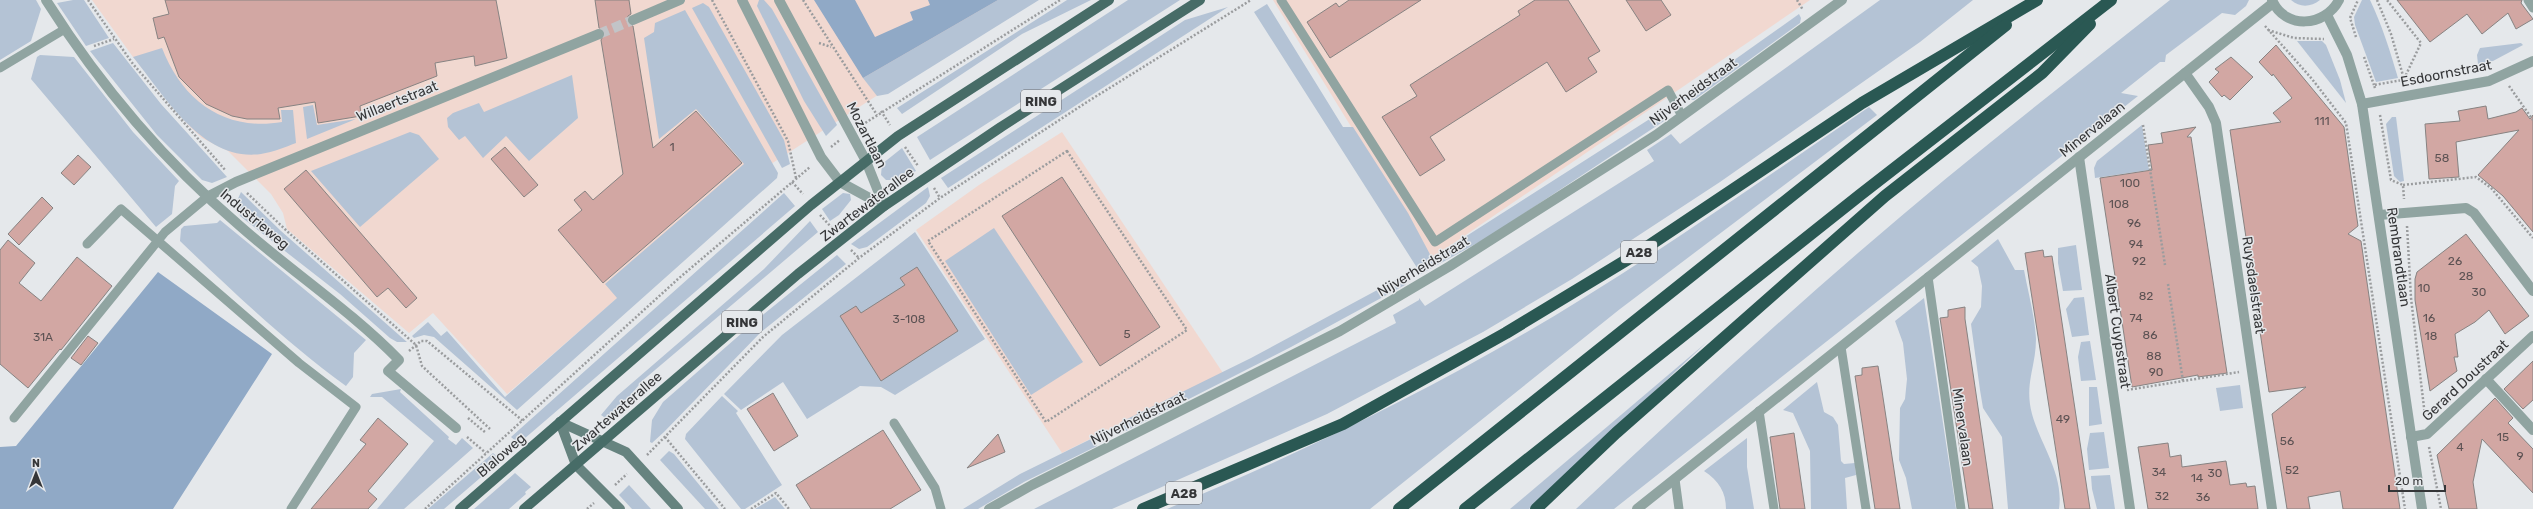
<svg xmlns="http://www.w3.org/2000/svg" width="2533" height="509" font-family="Rubik,sans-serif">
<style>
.education{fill:#f1d8d0}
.green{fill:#b4c3d5}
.water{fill:#90a9c6}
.building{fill:#d2a7a3;stroke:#878382}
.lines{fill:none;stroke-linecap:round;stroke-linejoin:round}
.minor-tunnel{stroke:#c2c4c7;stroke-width:10;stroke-dasharray:10 5;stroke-linecap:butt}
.path{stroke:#9a9c9e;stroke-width:2.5;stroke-dasharray:2 2;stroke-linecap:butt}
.service{stroke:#90a4a1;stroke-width:9}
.pedestrian{stroke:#90a4a1;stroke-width:10}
.minor{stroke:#90a4a1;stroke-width:10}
.tertiary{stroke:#90a4a1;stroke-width:10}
.secondary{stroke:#66837f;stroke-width:10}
.primary{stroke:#476c67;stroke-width:10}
.motorway{stroke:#2a5853;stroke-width:12}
.labels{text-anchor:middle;stroke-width:3;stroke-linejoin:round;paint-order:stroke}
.number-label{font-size:12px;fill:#5c5253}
.shield{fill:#e5e8eb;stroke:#6a6b6e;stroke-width:1}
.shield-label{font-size:13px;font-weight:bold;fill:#353638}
.street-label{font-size:14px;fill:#353638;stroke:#e5e8eb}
</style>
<rect width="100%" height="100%" fill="#e5e8eb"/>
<g class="education">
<polygon points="92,0 1025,0 771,164 507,394 433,313 409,333 287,229 283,213 271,194 228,151 202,138 189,126 133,57"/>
<polygon points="1273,0 1810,0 1432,258"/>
<polygon points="1062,132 1223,373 1062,453 916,230 979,185"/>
</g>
<g class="green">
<polygon points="0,0 36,0 41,9 31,41 0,60"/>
<polygon points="73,0 84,0 109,38 86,46 57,3"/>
<polygon points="759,0 764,0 772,9 837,125 826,136 804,101 757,6"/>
<polygon points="998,0 1039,0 888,94 877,96 863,78"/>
<polygon points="1067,0 1091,0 1022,34 902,114 897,108"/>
<polygon points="1128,0 1180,0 930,160 917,137"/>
<polygon points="1880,0 1973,0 1920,42 1720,182 1572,279 1483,332 1327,414 1112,509 1034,509 1396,323 1393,315 1419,300 1419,298 1425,306 1654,161 1647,150 1671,134 1680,144"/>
<path d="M 2170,0 L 2249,0 L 2246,6 L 2235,15 L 2222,13 L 2166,55 L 2165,62 L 2160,62 L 2121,93 L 2138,96 L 1614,509 L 1576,509 C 1669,422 1762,336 1858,253 C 1959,165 2065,83 2170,0 Z"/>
<path d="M 2291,0 L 2320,0 C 2311,7 2300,8 2291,0 Z"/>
<path d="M 2362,0 L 2370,0 C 2382,25 2390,51 2398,78 L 2376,82 L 2355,25 L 2354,17 Z"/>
<polygon points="703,3 709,7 784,140 790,164 782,168 692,8"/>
<polygon points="1267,4 1343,127 1353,127 1408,213 1432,258 1670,106 1670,112 1664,117 1666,119 1664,121 1490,236 1421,274 1254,12"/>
<polygon points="1228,7 948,188 941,178 1185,20"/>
<polygon points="685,10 778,173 777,178 517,410 434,337 424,335 414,338 412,336 428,322 441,336 447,331 505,397 617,298 605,284 744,164 696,109 659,139 644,38 654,32 655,23"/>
<polygon points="1799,14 1801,18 1800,23 1694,100 1684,99 1682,97"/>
<polygon points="2297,41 2322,41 2326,45 2340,80 2346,103"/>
<polygon points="113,43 161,104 227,177 212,183 202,180 157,135 90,51"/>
<polygon points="2521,43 2523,45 2493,61 2478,64 2477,55 2480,48"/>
<path d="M 162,48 C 182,100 224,132 282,122 L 281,110 L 293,110 L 296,143 C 285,147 274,152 261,154 C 202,162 165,96 133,57 Z"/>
<polygon points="40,55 74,57 133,132 179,181 175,186 172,214 156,227 31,79 37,57"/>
<polygon points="572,75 578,118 529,161 506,136 483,158 465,136 459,140 448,127 447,118 453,113 479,103 484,112"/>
<polygon points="313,105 317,125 356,119 307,139 303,107"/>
<path d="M 1869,107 L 1877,115 L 1620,309 L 1370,509 L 1167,509 C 1311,449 1452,380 1585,297 C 1682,237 1775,171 1869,107 Z"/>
<polygon points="2392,117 2396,117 2404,181 2400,182 2394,176 2386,124"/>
<polygon points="2142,125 2149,170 2095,178 2094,168 2097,161"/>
<polygon points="410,132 419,135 439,159 360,227 311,171"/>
<polygon points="902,148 916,171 894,180 886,180 881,175 882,164"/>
<polygon points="928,187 930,196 926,203 867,247 859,249 851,244"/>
<polygon points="241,192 281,231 407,342 397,342 390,338 340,294 240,216 236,203"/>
<polygon points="784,193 795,206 524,439 522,437 517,442 511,437"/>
<polygon points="843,193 850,194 851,200 839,215 830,221 822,209"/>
<path d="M 220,220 L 366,340 L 354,353 L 353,377 L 346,386 C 287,343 233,292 180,241 L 181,229 L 184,226 L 217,223 Z"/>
<polygon points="810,221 818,232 642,381 610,421 601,415 617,396 764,269"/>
<polygon points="994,228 1083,362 1031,395 945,261"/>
<polygon points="915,232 985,339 895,395 881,387 860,386 807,419 783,382 741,410 724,394 782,335"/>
<path d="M 1998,239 L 2015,270 L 2024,270 C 2028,292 2035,317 2036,339 C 2036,367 2024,384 2032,414 C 2041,446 2064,474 2059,509 L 2008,509 L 2002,437 L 1983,408 L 1980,390 L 1971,324 L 1981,307 L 1982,286 L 1978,267 L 1971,261 Z"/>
<polygon points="2076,245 2082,290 2063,291 2058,263 2058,248"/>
<polygon points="837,255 846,264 761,332 664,432 652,443 650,442 652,420 663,402 759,318"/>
<polygon points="1407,274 1409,280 1405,285 1291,347 1126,431 1121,422 1251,358"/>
<polygon points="2084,297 2089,335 2072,337 2066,309 2074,298"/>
<polygon points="1924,298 1956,509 1912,509 1906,478 1899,460 1900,408 1905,399 1907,379 1903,343 1895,321"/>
<polygon points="2090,341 2096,380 2081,381 2078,357 2081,342"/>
<polygon points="1707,342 1529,509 1510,509"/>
<polygon points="1817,382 1824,412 1833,417 1838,425 1841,461 1844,464 1855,463 1856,475 1845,478 1847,509 1811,509 1810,451 1793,413 1783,410"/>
<polygon points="2240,385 2243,408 2220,411 2216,388"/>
<polygon points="2089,387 2097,387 2102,424 2089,426"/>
<polygon points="401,389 400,392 449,437 448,439 456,445 462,438 473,448 404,509 377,509 434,441 382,397 370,397 372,394"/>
<polygon points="722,396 738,411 736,413 782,485 745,509 741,509 685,439 686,434"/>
<polygon points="2104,432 2109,468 2089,470 2087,449 2090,433"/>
<polygon points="1093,438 1097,446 1024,482 978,509 963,509 1020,474"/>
<path d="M 1747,438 L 1747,467 L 1754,509 L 1726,509 C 1726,492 1719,481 1704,471 Z"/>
<polygon points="669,451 674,454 719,509 705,509 660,460"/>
<polygon points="493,453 501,460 444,509 428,509"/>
<polygon points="515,473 531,487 525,492 526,494 509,509 474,509"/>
<polygon points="2110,475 2115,509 2097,509 2092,489 2091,476"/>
<polygon points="629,485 651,509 632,509 619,495"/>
<polygon points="775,497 785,509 755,509"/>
</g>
<g class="water">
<polygon points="814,0 855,0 875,37 913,20 910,12 930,5 928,0 998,0 863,78"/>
<polygon points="158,272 272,354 173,509 0,509 0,447 16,446"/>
</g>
<g class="building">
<polygon points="165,0 496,0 507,58 475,66 474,56 435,63 437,76 360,106 361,116 318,123 315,102 278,108 280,119 247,119 232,116 206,104 179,77 164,37 158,39 153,18 169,14"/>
<polygon points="595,0 629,0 631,14 628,16 627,22 633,26 653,148 696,111 742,163 603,283 558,230 582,210 574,200 585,191 593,200 623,174 601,40 605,32 599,28"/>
<polygon points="1349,0 1421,0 1330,58 1307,22 1336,3 1339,7"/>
<polygon points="1535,0 1568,0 1600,51 1588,58 1597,72 1566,92 1547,62 1430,137 1445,160 1420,176 1382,117 1417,96 1410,85 1520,15 1518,11"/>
<polygon points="1626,0 1661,0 1671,15 1646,31"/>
<polygon points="2397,0 2522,0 2521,3 2533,19 2516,29 2508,13 2482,34 2467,14 2430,42"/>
<polygon points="2276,45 2344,127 2358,226 2348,234 2361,241 2400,509 2343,509 2340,491 2308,497 2310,509 2287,509 2272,414 2306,387 2269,392 2230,130 2281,122 2273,113 2292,98 2273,74 2272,76 2259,62"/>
<polygon points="2231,57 2253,77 2230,100 2224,95 2222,97 2209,82 2219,72 2215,69"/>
<polygon points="2486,106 2488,119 2516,112 2522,108 2530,119 2533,115 2533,232 2503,196 2478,175 2519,130 2456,142 2459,177 2429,179 2425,124 2460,121 2458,111"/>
<polygon points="2196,127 2187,137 2191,137 2227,373 2198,377 2198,375 2132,387 2100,178 2152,170 2148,145 2163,143 2161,133"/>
<polygon points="505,147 538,185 524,197 491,159"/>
<polygon points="78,155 91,167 74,185 61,173"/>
<polygon points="306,170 417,298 406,308 388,288 377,297 284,189"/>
<polygon points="1062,177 1160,327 1100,366 1002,216"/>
<polygon points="42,197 53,208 19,245 8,234"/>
<polygon points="2466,234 2529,316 2505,334 2489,310 2475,322 2455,334 2458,357 2454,357 2457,371 2430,391 2415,300 2415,279 2417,272"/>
<polygon points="8,240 35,263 19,283 41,301 77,257 112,286 61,350 60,349 28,388 0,364 0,250"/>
<polygon points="2043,250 2044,257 2052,256 2090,509 2065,509 2025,253"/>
<polygon points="917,267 958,331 881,381 840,316 856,306 861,313 905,285 900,278"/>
<polygon points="1965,307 1965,319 1993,509 1969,509 1940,318 1948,317 1948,310"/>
<polygon points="88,336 98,343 81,365 71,358"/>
<polygon points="2533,361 2533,400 2523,409 2504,389"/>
<polygon points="1878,366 1882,391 1900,509 1875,509 1855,376 1862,375 1862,368"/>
<polygon points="773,393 798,436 774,451 747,409"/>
<polygon points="2495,398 2513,418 2508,423 2533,449 2533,493 2482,439 2473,482 2477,509 2449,509 2437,455"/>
<polygon points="378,418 408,444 368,491 377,499 368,509 311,509 366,444 360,440"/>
<polygon points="883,430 921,490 890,509 811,509 796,485"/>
<polygon points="1794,433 1805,509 1780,509 1770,437"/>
<polygon points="998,434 1005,452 967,468"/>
<polygon points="2168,443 2170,457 2181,455 2182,467 2226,461 2230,485 2246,483 2247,487 2255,486 2258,509 2148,509 2138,447"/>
</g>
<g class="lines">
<polyline class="minor-tunnel" points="599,34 633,20"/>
<g class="path">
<polyline points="88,0 133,64 226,171"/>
<polyline points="712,0 788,141 796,178"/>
<polyline points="803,0 877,115"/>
<polyline points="1797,0 1803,10"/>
<polyline points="2377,0 2391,34 2404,79 2421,43 2387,0"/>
<polyline points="2265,26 2312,79 2346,123 2405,509"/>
<polyline points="2268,30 2294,38 2324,39"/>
<polyline points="2356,37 2350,18 2358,0"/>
<polyline points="819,43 831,47"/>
<polyline points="94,46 114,39"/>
<polyline points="2364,57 2374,85"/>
<polyline points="2509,86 2533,120"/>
<polyline points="2375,88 2374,85 2470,68"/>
<polyline points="881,111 890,125"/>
<polyline points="2380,115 2391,180 2403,185 2404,199"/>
<polyline points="862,125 1060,0"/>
<polyline points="2143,125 2165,265"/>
<polyline points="831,147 840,140"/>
<polyline points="905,147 918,166"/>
<polygon points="1067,151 1187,330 1046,422 928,241"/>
<polyline points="792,182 803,194"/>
<polyline points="2403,185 2476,177 2491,188 2533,238"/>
<polyline points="934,188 940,198"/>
<polyline points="247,193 289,233 416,345 422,366 490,429"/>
<polyline points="820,215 833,229"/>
<polyline points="2407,226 2411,298 2425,416"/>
<polyline points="851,250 859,258"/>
<polyline points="2168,284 2183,381"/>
<polyline points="409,351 421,341 427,341 523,421"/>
<polyline points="2127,390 2239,372"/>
<polyline points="468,418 486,433"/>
<polyline points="467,437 486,453"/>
<polyline points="665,437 725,509"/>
<polyline points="2429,447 2441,509"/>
<polyline points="647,455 763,337 859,258 940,198 1087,102 1251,0"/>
<polyline points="615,485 627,474"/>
<polyline points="425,509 678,279 810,167"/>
<polyline points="587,509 594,503"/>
<polyline points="751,509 776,493 789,509"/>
</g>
<g class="service">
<polyline points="1281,0 1435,242 1668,90 1682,116"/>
<polyline points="2528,0 2533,8"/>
<polyline points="0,68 65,29"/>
<polyline points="87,244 121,209 299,363 356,407 291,509"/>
<polyline points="1928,277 1961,509"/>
<polyline points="1841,347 1866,509"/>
<polyline points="1759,411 1774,509"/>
<polyline points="14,418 165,232 207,197"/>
<polyline points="894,423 935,488 941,509"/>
<polyline points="1675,479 1679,509"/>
</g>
<polyline class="pedestrian" points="2486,379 2533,430"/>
<g class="minor">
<path d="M 46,0 C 99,84 164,161 240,226 C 292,272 350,310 399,360 L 388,371 L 456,428"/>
<polyline points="633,20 680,0"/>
<polyline points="2185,73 2209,107 2216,123 2272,509"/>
<polyline points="2362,104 2489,81 2533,61"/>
<polyline points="2079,157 2130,509"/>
<polyline points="207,197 236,182 599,34"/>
<polyline points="2379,215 2466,208 2474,213 2533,291"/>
<polyline points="2411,437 2427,434 2533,336"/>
<polyline points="989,509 1032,485 1340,331 1450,266 1656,135 1842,0"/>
<polyline points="1637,509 2273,3"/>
</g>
<g class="tertiary">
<polyline points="742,0 821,157 840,182 884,206"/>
<polyline points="779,0 866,161 884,206"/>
<path d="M 2272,0 C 2285,30 2325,27 2339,0"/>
<polyline points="2327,15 2347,55 2362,104 2422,509"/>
</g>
<g class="secondary">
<polyline points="560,422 626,452 678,509"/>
<polyline points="560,422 576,465 620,509"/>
</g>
<g class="primary">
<polyline points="460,509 811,205 898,136 1109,0"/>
<polyline points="524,509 798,274 884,206 1001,127 1200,0"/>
</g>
<g class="motorway">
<polyline points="1143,509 1343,424 1506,333 1638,253 1862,103 2037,0"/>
<polyline points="1399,509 2006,25"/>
<polyline points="1465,509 1860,195 2111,0"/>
<polyline points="1536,509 1616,433 1885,196 2042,73 2090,24"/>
</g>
</g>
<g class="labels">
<g class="number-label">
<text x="2322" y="125">111</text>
<text x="672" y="151">1</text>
<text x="2442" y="162">58</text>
<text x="2130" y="187">100</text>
<text x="2119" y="208">108</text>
<text x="2134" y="227">96</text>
<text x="2136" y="248">94</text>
<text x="2139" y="265">92</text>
<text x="2455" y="265">26</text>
<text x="2466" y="280">28</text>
<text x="2424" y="292">10</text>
<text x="2479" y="296">30</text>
<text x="2146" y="300">82</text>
<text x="2136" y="322">74</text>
<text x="2429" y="322">16</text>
<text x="909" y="323">3-108</text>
<text x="1127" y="338">5</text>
<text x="2150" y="339">86</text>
<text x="2431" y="340">18</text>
<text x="43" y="341">31A</text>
<text x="2154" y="360">88</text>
<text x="2156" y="376">90</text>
<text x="2063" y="423">49</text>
<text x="2503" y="441">15</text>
<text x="2287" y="445">56</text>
<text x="2460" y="451">4</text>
<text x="2520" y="460">9</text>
<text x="2292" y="474">52</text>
<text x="2159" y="476">34</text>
<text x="2215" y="477">30</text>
<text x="2197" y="482">14</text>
<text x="2162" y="500">32</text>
<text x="2203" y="501">36</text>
</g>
<g class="shield">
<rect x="1021" y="90" width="40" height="22" rx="3"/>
<rect x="1621" y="241" width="36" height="22" rx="3"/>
<rect x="722" y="311" width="40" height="22" rx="3"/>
<rect x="1166" y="482" width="36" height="22" rx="3"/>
</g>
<g class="shield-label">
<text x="1041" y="106">RING</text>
<text x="1639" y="257">A28</text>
<text x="742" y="327">RING</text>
<text x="1184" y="498">A28</text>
</g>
<g class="street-label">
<text transform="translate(2446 73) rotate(-11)" y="5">Esdoornstraat</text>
<text transform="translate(1693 91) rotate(-36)" y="5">Nijverheidstraat</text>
<text transform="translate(397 101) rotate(-22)" y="5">Willaertstraat</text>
<text transform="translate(2092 129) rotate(-39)" y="5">Minervalaan</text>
<text transform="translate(867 135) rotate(63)" y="5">Mozartlaan</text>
<text transform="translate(867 204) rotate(-37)" y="5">Zwartewaterallee</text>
<text transform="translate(255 219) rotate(40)" y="5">Industrieweg</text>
<text transform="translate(2399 257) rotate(82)" y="5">Rembrandtlaan</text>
<text transform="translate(1423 266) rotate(-31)" y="5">Nijverheidstraat</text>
<text transform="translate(2254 285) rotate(82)" y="5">Ruysdaelstraat</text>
<text transform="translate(2118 331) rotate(82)" y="5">Albert Cuypstraat</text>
<text transform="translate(2465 380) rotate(-43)" y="5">Gerard Doustraat</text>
<text transform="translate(617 411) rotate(-41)" y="5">Zwartewaterallee</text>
<text transform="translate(1138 418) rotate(-26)" y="5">Nijverheidstraat</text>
<text transform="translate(1963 427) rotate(82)" y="5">Minervalaan</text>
<text transform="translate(501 455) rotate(-41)" y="5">Blaloweg</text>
</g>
</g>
<g transform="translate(36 473)" stroke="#e5e8eb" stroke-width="3" paint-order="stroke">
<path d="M0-3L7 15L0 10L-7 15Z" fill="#353638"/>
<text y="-6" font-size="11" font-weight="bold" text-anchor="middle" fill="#353638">N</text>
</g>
<path d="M2389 485v6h56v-6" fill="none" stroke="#353638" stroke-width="2"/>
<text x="2395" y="485" font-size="12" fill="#353638" stroke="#e5e8eb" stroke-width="3" paint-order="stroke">20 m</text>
</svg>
